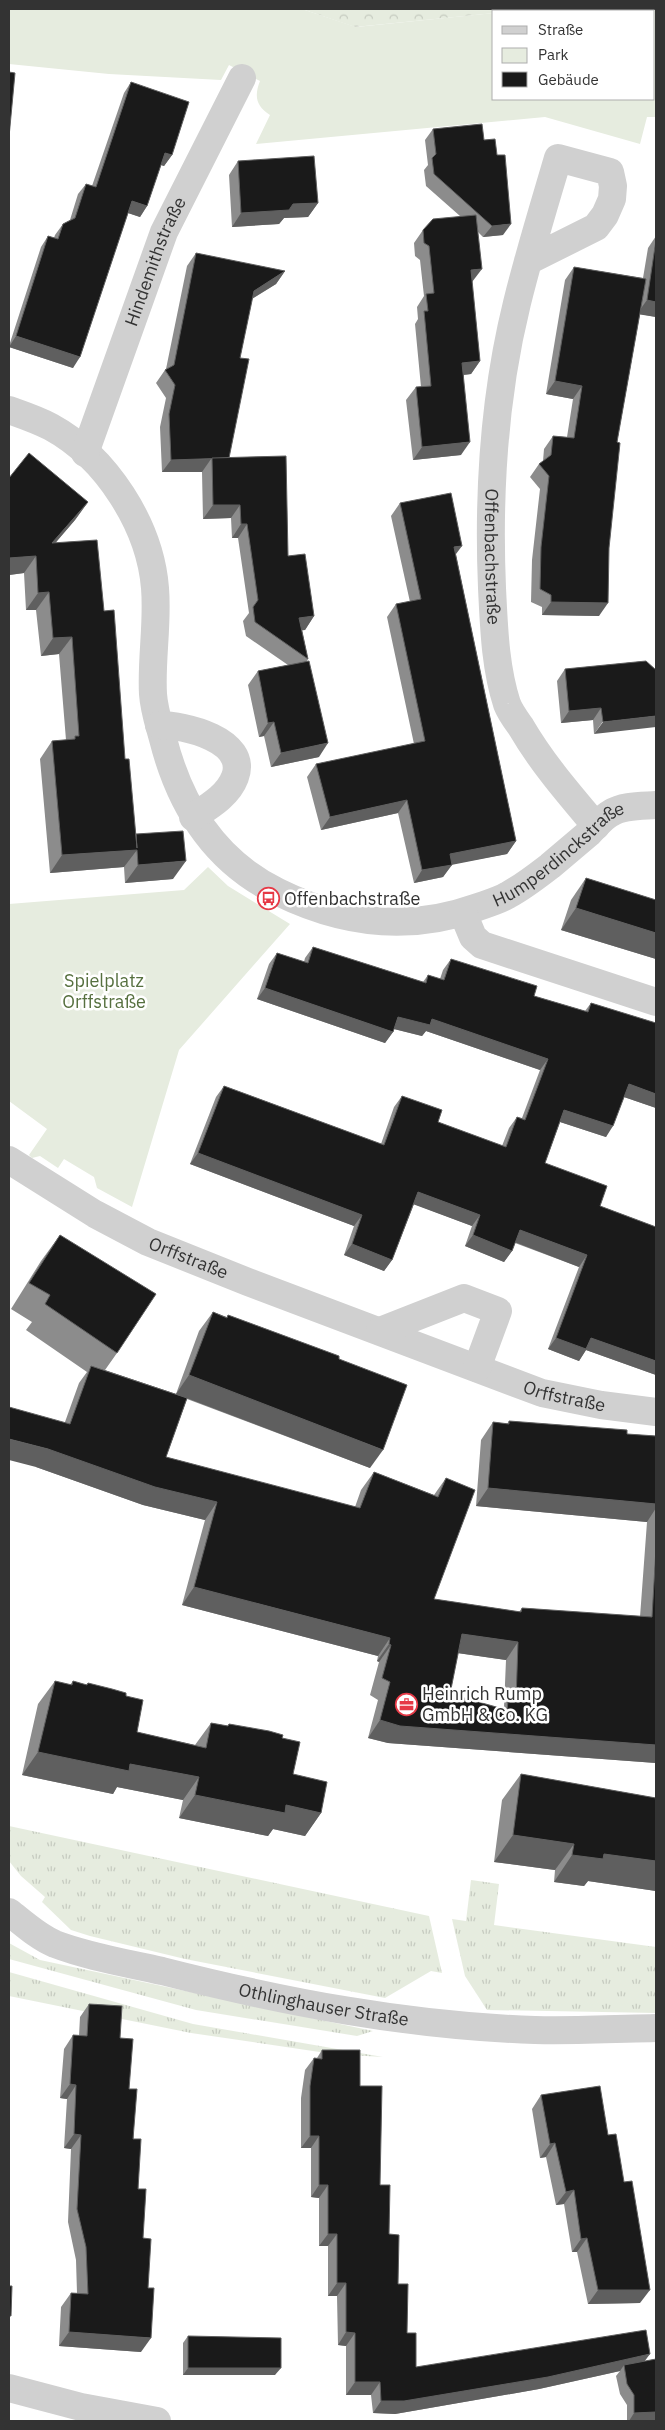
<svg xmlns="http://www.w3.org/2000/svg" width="665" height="2430" font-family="'IBM Plex Sans',sans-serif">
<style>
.grass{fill:url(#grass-tufts)}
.forest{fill:url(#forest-crowns)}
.park{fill:#e6ecdf}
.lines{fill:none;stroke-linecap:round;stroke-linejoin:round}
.minor{stroke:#d0d0d0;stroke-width:28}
.wall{fill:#8c8c8c;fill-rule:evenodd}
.shaded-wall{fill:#5f5f5f}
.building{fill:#1a1a1a;stroke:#5f5f5f;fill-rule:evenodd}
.labels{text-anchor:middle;stroke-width:5;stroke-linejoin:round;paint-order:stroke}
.street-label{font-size:18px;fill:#333;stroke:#fff}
.poi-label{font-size:18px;fill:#333;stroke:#fff;text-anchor:start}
.park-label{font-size:18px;fill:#56703f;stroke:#fff}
</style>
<defs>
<pattern id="grass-tufts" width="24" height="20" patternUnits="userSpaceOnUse" patternTransform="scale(1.25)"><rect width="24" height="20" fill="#e6ecdf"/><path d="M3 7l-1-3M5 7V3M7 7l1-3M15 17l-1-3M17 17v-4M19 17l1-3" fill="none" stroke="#c6cbc0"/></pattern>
<pattern id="forest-crowns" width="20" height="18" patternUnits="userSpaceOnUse" patternTransform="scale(1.25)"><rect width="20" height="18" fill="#e6ecdf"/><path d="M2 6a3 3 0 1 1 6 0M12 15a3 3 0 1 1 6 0" fill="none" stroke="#c6cbc0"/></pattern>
</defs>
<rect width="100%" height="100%" fill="#fff"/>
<g class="grass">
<polygon points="9,1826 429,1916 442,1973 431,1971 385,1998 185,1959 90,1936 71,1930 42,1902 45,1897 21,1876 9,1861"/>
<polygon points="471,1880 499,1884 494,1925 656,1947 656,2013 487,2010 465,1976 452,1919 466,1921"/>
<polygon points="9,1943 40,1960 373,2031 357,2036 196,2010 9,1959"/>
<polygon points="9,1972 193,2024 383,2057 333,2054 191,2033 9,1996"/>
</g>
<polygon class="forest" points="302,9 535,9 355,27"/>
<g class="park">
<path d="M 9,9 L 302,9 L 356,27 L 494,13 L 494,99 L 654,99 L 654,11 L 514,11 L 535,9 L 656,9 L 656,117 L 647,117 L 640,144 L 545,117 L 256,144 L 270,115 C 256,106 254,96 260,81 L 229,65 L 221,80 L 109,74 L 9,64 Z"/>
<polygon points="208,867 228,886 290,924 179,1050 132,1207 97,1188 94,1177 64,1159 58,1168 40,1156 32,1158 29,1155 47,1129 9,1101 9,904 184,890"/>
</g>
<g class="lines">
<g class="minor">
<path id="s1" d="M 528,261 L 596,227 L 605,215 L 612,199 L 613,186 L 610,172 L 558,158 C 544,206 529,254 517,303 C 494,396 488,493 492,588 C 494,627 495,667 507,704 C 510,712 516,720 521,727 C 542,763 569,794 596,826"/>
<path id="s2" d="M 9,410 C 23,415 38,420 51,427 C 106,457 150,525 155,588 C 158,624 151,659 153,694 C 154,710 159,724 163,739 C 180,806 214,861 278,892 C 341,923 408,932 475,908 C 486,904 498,901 508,895 C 523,887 537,876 550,866 C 563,855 576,844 589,833 C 596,826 603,817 611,813 C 623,805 643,806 656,805"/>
<path id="s3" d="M 85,453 L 164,232 L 242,78"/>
<path d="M 159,725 C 184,725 249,740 235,777 C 228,796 208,807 193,817"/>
<polyline points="463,913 473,937 482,945 656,1002"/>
<path id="s4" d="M 9,1160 L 95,1214 L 148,1242 L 248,1282 L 542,1393 L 601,1405 L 656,1412"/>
<polyline points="380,1331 464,1298 498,1311 477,1368"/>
<path id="s5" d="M 9,1912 C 23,1923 38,1937 55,1944 C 89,1957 127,1963 162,1971 C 284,2002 409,2026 535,2030 C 575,2031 616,2029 656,2028"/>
<polyline points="9,2388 81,2407 157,2421"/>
</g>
</g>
<g class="wall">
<polygon points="131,82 172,155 164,166 161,165 147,206 140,217 128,213 73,368 9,347 9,346 41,247 48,236 54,238 55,235 63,224 70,220 78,194 86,184 92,186 124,93"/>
<polygon points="433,129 484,140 503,235 483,237 478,232 472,282 480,361 471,374 464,375 461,455 413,460 406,400 416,387 421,387 415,324 418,319 417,307 424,296 420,260 415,256 414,243 423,230 460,216 426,186 424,170 428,165 425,140"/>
<polygon points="238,161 318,203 308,217 284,218 279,224 232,227 229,175"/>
<polygon points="656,236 656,317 640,314 617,442 599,616 542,615 542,607 531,602 532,560 540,489 530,477 539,464 543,461 544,449 553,436 567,437 573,399 546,394 565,280 574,267 643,278 648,248"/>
<polygon points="196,253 285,271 276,284 252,299 240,358 229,458 288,556 314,616 305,630 302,630 308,659 307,661 319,757 271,767 264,736 259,737 248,685 258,671 288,665 246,636 243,621 249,613 238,538 232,538 231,518 203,519 202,472 162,472 160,427 166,398 156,383 165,370 166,369 187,266"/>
<polygon points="9,478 88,502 75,520 55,543 104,611 136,835 173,879 125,883 124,867 50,873 40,759 52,741 66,740 59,654 41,656 36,610 26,610 24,573 9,575"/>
<polygon points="400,503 456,555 516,841 507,854 452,864 443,877 414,883 398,813 321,830 307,777 316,764 414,744 387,617 396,604 410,602 391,516"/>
<polygon points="646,661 594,734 593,720 561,723 557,681 565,669"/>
<polygon points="586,878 656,900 656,959 561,930 571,900"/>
<polygon points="313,947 423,982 428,975 440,979 443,970 451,959 534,996 585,1011 591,1003 656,1023 656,1108 624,1097 606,1137 560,1122 545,1163 600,1206 656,1227 656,1375 586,1350 579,1361 548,1349 579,1267 515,1243 512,1251 504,1262 465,1246 472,1226 414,1204 392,1260 384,1271 344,1255 354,1226 190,1164 216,1097 224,1086 381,1144 394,1107 402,1096 438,1122 502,1146 509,1128 517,1117 522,1118 540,1070 426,1031 422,1036 394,1029 393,1032 385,1043 257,999 269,964 277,953 304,962 305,958"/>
<path d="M 60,1235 L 117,1353 L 105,1370 L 176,1394 L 199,1331 L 213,1312 L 227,1317 L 228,1315 L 339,1359 L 370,1468 L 187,1399 L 166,1457 L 355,1507 L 361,1490 L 374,1472 L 434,1495 L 446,1478 L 434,1599 L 519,1612 L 522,1608 L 640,1617 L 647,1522 L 476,1506 L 481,1440 L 493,1422 L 507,1424 L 509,1421 L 627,1434 L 656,1436 L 656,1763 L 388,1743 L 368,1738 L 378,1700 L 370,1695 L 379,1662 L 377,1661 L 378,1656 L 182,1605 L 205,1520 L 143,1505 L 36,1467 L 65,1422 L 79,1383 L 87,1372 L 26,1330 L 32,1322 L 11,1309 L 41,1261 ZM 458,1653 L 506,1660 L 504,1707 L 502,1709 L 450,1694 Z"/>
<polygon points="55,1681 70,1685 73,1681 86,1685 88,1683 126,1696 137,1732 195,1745 211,1723 228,1726 229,1724 282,1738 293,1774 321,1813 305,1836 273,1829 268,1836 179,1818 183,1800 117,1787 113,1794 22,1775 38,1704"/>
<polygon points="521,1774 656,1798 656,1891 588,1881 584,1886 554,1882 555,1870 494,1862 502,1800"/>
<polygon points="89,2004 120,2038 129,2089 143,2238 141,2352 59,2346 61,2307 71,2293 77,2293 76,2260 68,2222 71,2149 64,2148 67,2099 60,2098 64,2049 73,2035 79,2036 80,2017"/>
<polygon points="322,2050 360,2086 380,2185 407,2333 416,2367 645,2361 656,2421 627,2421 627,2405 620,2394 616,2376 620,2371 539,2389 395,2414 373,2413 371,2395 346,2395 346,2346 338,2345 337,2296 328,2296 328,2246 319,2246 319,2198 311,2197 311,2148 301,2148 301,2098 305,2070 314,2058 317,2058"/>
<polygon points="541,2095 608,2135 640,2303 588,2304 577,2252 572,2252 564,2204 556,2205 546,2157 540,2158 532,2109"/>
<polygon points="188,2336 275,2375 183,2375 183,2343"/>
</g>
<g class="shaded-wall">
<polygon points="165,153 172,155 164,166 158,164"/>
<polygon points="132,201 147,206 140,217 125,212"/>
<polygon points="318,203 308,217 284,218 279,224 232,227 241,213 293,204"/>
<polygon points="511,224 503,235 483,237 492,226"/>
<polygon points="482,269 472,282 461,283 471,270"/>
<polygon points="285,271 276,284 245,303 254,291"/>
<polygon points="647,300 656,302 656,317 637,314"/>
<polygon points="16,336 80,357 73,368 9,347"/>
<polygon points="480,361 471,374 453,376 462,363"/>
<polygon points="555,381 582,386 573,399 546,394"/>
<polygon points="470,442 461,455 413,460 422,447"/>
<polygon points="211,459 202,472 162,472 171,460"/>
<polygon points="88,502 75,520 40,561 52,543"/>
<polygon points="213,505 240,505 231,518 203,519"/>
<polygon points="241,524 247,524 238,538 232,538"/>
<polygon points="462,546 453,558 454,547"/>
<polygon points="36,556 24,573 9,575 9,558"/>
<polygon points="49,592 36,610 26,610 38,593"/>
<polygon points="551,602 608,603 599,616 542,615"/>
<polygon points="314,616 305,630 290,632 299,618"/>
<polygon points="72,637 59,654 41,656 53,638"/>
<polygon points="601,708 593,720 561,723 569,711"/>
<polygon points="656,716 656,727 594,734 603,722"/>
<polygon points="274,722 264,736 259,737 268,723"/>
<polygon points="328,743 319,757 271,767 281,753"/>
<polygon points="407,800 398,813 321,830 330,817"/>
<polygon points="516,841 507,854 441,867 450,854"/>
<polygon points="137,850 124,867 50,873 62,855"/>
<polygon points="186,861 173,879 125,883 138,865"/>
<polygon points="452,865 443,877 414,883 422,870"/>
<polygon points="576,908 656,933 656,959 561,930"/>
<polygon points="265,988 393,1032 385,1043 257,999"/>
<polygon points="398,1017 432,1019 548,1059 540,1070 426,1031 422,1036 390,1028"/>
<polygon points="629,1084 656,1094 656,1108 621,1096"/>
<polygon points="564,1110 613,1126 606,1137 557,1121"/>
<polygon points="198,1153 362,1215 354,1226 190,1164"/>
<polygon points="418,1192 480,1215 472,1226 410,1203"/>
<polygon points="520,1230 587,1255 579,1267 512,1241"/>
<polygon points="473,1235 512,1251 504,1262 465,1246"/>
<polygon points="352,1244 392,1260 384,1271 344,1255"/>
<polygon points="556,1338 591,1338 656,1361 656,1375 586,1350 579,1361 548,1349"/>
<polygon points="189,1375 383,1450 370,1468 176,1394"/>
<polygon points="9,1439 48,1449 217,1502 205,1520 143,1505 36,1467 9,1460"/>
<polygon points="488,1488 656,1504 656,1508 647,1522 476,1506"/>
<polygon points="194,1587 390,1638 378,1656 182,1605"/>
<polygon points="462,1634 518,1642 506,1660 450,1652"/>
<polygon points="389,1644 391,1645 379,1662 377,1661"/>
<polygon points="380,1720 656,1745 656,1763 388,1743 368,1738"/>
<polygon points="38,1752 130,1764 199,1777 183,1800 117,1787 113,1794 22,1775"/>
<polygon points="195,1795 286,1805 321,1813 305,1836 273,1829 268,1836 179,1818"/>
<polygon points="513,1835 574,1844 555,1870 494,1862"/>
<polygon points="604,1854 656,1861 656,1891 588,1881 584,1886 554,1882 572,1855"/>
<polygon points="70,2084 76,2085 67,2099 60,2098"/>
<polygon points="74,2134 81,2135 71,2149 64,2148"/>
<polygon points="310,2136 319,2136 311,2148 301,2148"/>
<polygon points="555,2143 546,2157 540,2158 550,2144"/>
<polygon points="319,2185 328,2185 319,2198 311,2197"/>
<polygon points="574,2190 564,2204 556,2205 566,2192"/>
<polygon points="328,2234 337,2234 328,2246 319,2246"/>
<polygon points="587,2238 577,2252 572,2252 581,2239"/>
<polygon points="337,2283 346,2283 337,2296 328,2296"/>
<polygon points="598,2290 650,2290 640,2303 588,2304"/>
<polygon points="69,2332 151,2338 141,2352 59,2346"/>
<polygon points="346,2332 355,2333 346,2346 338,2345"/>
<polygon points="650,2354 641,2366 624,2365 620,2371 539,2389 395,2414 373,2413 381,2401"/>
<polygon points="188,2368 281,2368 275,2375 183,2375"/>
<polygon points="355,2382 380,2382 371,2395 346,2395"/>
<polygon points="656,2412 656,2421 629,2421 634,2413"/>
</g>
<g class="building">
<polygon points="9,72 15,73 9,137"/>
<polygon points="131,82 189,102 172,155 165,153 147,206 132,201 80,357 16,336 48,236 58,239 63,224 75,218 86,184 96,187"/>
<polygon points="482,124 484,140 495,139 497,155 505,155 511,224 492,226 434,174 432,158 436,154 433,129"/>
<polygon points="314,156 318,203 293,204 289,210 241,213 238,161"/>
<polygon points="476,215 482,269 471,270 480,361 462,363 470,442 422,447 416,387 431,386 424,311 428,311 426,294 434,293 429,246 424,243 423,230 433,219"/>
<polygon points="656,240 656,302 647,300"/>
<polygon points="196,253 285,271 254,291 240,358 249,359 229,458 171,460 169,414 175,385 165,370 174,365"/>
<polygon points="574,267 646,279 617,442 620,443 609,548 608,603 551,602 551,595 540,589 541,547 549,476 539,464 551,455 553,436 574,438 582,386 555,381"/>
<polygon points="29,453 88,502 52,543 97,540 104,611 114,610 125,759 129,759 137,848 136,834 183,831 186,861 138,865 137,850 62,855 52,741 75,739 75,736 79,736 72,637 53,638 49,592 38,593 36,556 9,558 9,478"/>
<polygon points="286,456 288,556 305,554 314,616 299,618 308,659 255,622 253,607 258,600 247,524 241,524 240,505 213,505 212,458"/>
<polygon points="451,493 462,546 454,547 516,841 450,854 452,865 422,870 407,800 330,817 316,764 425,741 396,604 421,599 400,503"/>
<polygon points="309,661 328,743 281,753 274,722 268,723 258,671"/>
<polygon points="646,661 656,670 656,716 603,722 601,708 569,711 565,669"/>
<polygon points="586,878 656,900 656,933 576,908"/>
<polygon points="313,947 426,983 428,975 444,980 451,959 537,986 534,996 588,1012 591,1003 656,1023 656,1094 629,1084 613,1126 564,1110 545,1163 607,1186 600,1206 656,1227 656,1361 591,1338 586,1349 556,1338 587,1255 520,1230 512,1251 473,1235 480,1215 418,1192 392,1260 352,1244 362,1215 198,1153 224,1086 384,1145 402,1096 442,1110 438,1122 506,1147 517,1117 525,1120 548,1059 432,1019 430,1025 398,1017 393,1032 265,988 277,953 308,963"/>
<polygon points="60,1235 156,1294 117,1353 45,1304 50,1295 29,1283"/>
<polygon points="213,1312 227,1318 228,1315 339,1356 339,1359 407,1385 383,1450 189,1375"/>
<path d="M 91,1366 L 187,1398 L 166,1457 L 360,1508 L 374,1472 L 438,1497 L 446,1478 L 475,1490 L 434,1599 L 521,1612 L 522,1608 L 652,1617 L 656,1548 L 656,1745 L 400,1726 L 380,1720 L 390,1682 L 382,1678 L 391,1645 L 389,1644 L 390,1638 L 194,1587 L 217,1502 L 155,1487 L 48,1449 L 9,1439 L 9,1407 L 70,1424 ZM 462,1634 L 518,1642 L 516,1701 L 508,1701 L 507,1710 L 450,1694 Z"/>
<polygon points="509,1421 627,1430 627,1434 656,1436 656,1504 488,1488 493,1422 509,1424"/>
<polygon points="55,1681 72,1685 73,1681 87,1685 88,1683 112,1689 126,1693 126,1696 143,1700 137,1732 206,1748 211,1723 228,1726 229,1724 269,1731 283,1735 282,1738 300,1742 293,1774 327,1782 321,1813 286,1805 285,1813 195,1795 199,1777 130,1764 129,1771 38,1752"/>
<polygon points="521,1774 656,1798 656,1861 604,1854 603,1859 572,1855 574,1844 513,1835"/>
<polygon points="89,2004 122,2006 120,2038 133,2039 129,2089 137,2089 133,2139 141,2139 138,2189 146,2189 143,2238 151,2239 148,2288 154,2288 151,2338 69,2332 71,2293 88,2294 86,2247 77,2209 81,2135 74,2134 76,2085 70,2084 73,2035 87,2036"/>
<polygon points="322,2050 360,2050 360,2086 382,2086 380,2185 390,2185 389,2234 399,2235 398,2284 408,2284 407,2333 416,2333 416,2367 646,2330 650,2354 548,2377 404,2401 381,2401 380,2382 355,2382 355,2333 346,2332 346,2283 337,2283 337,2234 328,2234 328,2185 319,2185 319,2136 310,2136 310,2086 314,2058 322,2059"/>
<polygon points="600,2086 608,2135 616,2134 624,2182 632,2181 650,2290 598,2290 587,2238 581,2239 574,2190 566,2192 555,2143 550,2144 541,2095"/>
<polygon points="9,2286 12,2286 11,2316 9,2316"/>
<polygon points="188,2336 281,2338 281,2368 188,2368"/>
<polygon points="656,2359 656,2412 634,2413 634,2395 627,2384 624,2365"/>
</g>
<defs>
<symbol id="bus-ring" viewBox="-11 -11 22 22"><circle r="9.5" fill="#fff" stroke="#e63946" stroke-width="1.5"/><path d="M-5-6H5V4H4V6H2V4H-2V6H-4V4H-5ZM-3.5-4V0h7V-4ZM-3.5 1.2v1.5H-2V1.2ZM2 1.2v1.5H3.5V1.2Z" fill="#e63946"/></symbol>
<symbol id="office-ring" viewBox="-11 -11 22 22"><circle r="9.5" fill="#fff" stroke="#e63946" stroke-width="1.5"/><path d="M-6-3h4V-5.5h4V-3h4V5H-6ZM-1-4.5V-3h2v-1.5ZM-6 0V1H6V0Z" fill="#e63946"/></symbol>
</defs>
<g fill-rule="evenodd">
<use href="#bus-ring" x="256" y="886" width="25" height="25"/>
<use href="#office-ring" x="394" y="1692" width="25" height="25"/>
</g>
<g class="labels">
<g class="street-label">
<text dy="6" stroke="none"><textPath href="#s3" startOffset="204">Hindemithstraße</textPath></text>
<text dy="6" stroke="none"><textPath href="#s1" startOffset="596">Offenbachstraße</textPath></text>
<text dy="6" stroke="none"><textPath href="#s2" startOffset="898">Humperdinckstraße</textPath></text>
<text dy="6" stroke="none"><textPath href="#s4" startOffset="205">Orffstraße</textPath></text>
<text dy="6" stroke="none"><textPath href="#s4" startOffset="606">Orffstraße</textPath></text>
<text dy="6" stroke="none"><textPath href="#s5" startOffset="332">Othlinghauser Straße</textPath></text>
</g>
<g class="poi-label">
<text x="284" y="905">Offenbachstraße</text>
<text x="422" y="1700">Heinrich Rump<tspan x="422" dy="21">GmbH &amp; Co. KG</tspan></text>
</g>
<g class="park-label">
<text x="104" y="987">Spielplatz<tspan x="104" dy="21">Orffstraße</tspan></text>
</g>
</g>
<rect width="665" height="2430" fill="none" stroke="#333333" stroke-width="20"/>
<rect x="492" y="10" width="162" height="90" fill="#ffffff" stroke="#adadad"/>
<rect x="502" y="26" width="25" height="8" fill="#d0d0d0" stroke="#adadad"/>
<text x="538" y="35" font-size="15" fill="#333333">Straße</text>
<rect x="502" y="48" width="25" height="15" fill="#e6ecdf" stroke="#adadad"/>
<text x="538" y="60" font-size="15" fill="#333333">Park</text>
<rect x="502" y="72" width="25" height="15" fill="#1a1a1a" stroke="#adadad"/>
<text x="538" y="85" font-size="15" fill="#333333">Gebäude</text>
</svg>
